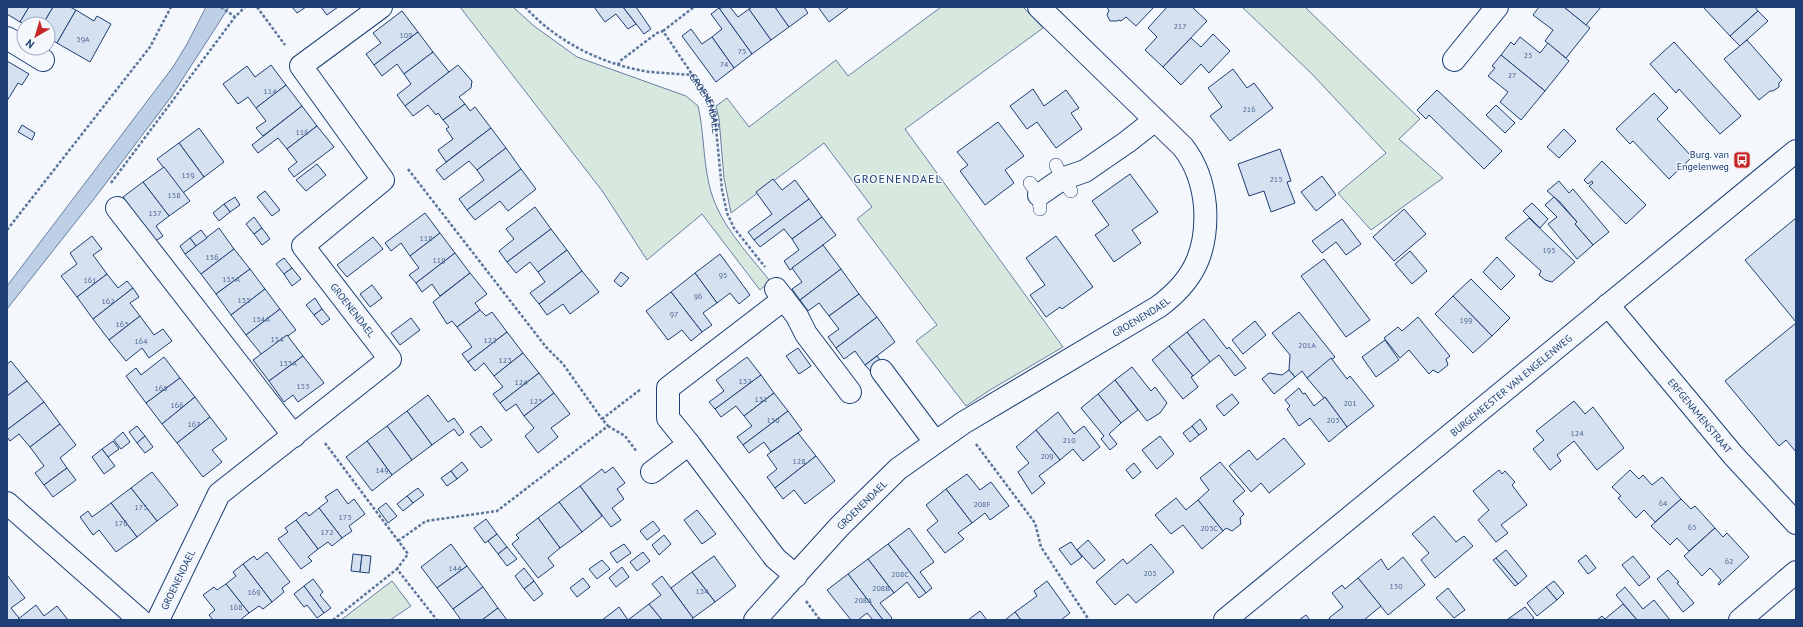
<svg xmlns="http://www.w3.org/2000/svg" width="1803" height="627" font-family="'PT Sans',sans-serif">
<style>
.green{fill:#d7e8df;stroke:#687fa3}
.water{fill:#bed0e5;stroke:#687fa3}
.building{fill:#d5e0f0;stroke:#1d3f73}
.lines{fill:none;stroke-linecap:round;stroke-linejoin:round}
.lane-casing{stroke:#1d3f73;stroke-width:14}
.street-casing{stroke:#1d3f73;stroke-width:24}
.secondary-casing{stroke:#1d3f73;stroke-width:24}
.path{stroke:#5e769c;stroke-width:2.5;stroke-dasharray:3 2;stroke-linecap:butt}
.lane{stroke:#f4f7fb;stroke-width:13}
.street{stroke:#f4f7fb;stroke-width:22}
.secondary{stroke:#f4f7fb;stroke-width:22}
.labels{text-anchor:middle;stroke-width:3;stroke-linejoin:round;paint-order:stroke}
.number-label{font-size:8px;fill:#4b6792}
.street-label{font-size:10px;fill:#1d3f73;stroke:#f4f7fb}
.poi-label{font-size:10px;fill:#1d3f73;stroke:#f4f7fb;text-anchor:end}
.quarter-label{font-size:12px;letter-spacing:1px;fill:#1d3f73;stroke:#f4f7fb}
</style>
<rect width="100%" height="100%" fill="#f4f7fb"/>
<g class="green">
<path d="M 460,7 L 513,7 L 534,26 L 577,57 L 686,96 L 698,106 C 704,132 703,158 709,184 C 717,222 747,252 770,281 L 760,290 L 702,214 L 647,260 L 603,192 Z"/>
<polygon points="941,7 1023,7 1043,28 905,129 1063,347 990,390 966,406 916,341 937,325 857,219 872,207 824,143 731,213 724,178 719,119 716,106 727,98 749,127 836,60 848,76"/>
<polygon points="1242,7 1305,7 1420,119 1399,139 1443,178 1371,230 1338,193 1386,153 1312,74"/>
<polygon points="392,581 411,606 390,620 341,620"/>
</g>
<polygon class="water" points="206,7 229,7 171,97 97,195 7,309 7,286 173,67 187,44"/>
<g class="building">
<polygon points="7,7 29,7 20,22 7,14"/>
<polygon points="29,7 53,7 43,24 24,24 20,22"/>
<polygon points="53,7 70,7 76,10 57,43 48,38 48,24 43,24"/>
<polygon points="292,7 306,7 297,13"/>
<polygon points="321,7 338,7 327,15"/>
<polygon points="594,7 623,7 636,24 628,29 616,14 605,22"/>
<polygon points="623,7 636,7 651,29 644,34"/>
<polygon points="730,7 738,17 749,9 771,40 752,54 719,8"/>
<polygon points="752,7 775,7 789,27 771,40 749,9"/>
<polygon points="775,7 804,7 808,13 789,27"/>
<polygon points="818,7 849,7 829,22"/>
<polygon points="1106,7 1154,7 1136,26 1126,17 1121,21 1119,20 1117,21 1110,21 1107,15 1109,10"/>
<polygon points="1167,7 1192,7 1207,21 1163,67 1145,50 1157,37 1148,28"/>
<polygon points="1539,7 1564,7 1590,28 1566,58 1545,41 1553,30 1533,15"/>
<polygon points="1564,7 1601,7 1586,25"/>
<polygon points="1703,7 1755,7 1758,11 1730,36"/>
<polygon points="719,8 752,54 734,68 712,37 722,29 711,14"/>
<polygon points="76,10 94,21 97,16 111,24 90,62 57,43"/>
<polygon points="402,11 418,32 374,65 366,54 381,43 373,33"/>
<polygon points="1758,11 1768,21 1740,46 1730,36"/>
<polygon points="691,29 702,44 712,37 734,68 716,82 682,36"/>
<polygon points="418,32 433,52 404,74 397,64 382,76 374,65"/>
<polygon points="1213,34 1230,51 1209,73 1201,64 1181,85 1163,67 1191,38 1201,47"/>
<polygon points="1520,37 1540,53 1548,43 1569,61 1545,91 1501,55 1511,42 1514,45"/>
<polygon points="1747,40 1782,80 1779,83 1779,87 1773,91 1770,91 1759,100 1724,59"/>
<polygon points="1674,42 1741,116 1720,134 1679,89 1676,93 1650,64"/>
<polygon points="433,52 449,72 405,106 397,95 411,84 404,74"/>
<polygon points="1501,55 1545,91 1521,120 1500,102 1508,92 1488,76 1495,68 1492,66"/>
<polygon points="7,61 29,74 22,85 18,83 7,101"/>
<polygon points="271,65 286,85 256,108 248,97 238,104 223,84 247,66 255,77"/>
<polygon points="458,65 472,81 471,88 459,97 465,104 443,120 438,113 436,115 428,105 413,116 405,106"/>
<polygon points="1233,69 1247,88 1254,83 1273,108 1230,141 1210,116 1222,107 1208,88"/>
<polygon points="286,85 302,106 263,136 256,128 266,121 256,108"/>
<polygon points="1033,89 1044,106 1066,90 1079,108 1071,113 1082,129 1056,148 1037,122 1027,129 1010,106"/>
<polygon points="1437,90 1502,151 1484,169 1429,115 1426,119 1417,110"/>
<polygon points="1654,93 1668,108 1657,119 1692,157 1669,179 1633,141 1630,144 1616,129"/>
<polygon points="465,104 470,111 475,107 491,128 446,162 438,150 453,139 446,129 449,127 443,120"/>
<polygon points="1496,105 1515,123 1505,133 1486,115"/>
<polygon points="302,106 317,126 287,149 278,138 258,153 252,145"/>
<polygon points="998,122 1024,156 1005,170 1014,183 985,205 960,171 968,165 957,152"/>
<polygon points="22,125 35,133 32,140 18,132"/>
<polygon points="317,126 334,147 294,177 288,169 297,162 287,149"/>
<polygon points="199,128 224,162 204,177 179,143"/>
<polygon points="491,128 506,148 477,170 469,161 444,180 436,170"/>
<polygon points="1564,129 1576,141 1559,158 1547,147"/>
<polygon points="179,143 204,177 183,193 157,159"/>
<polygon points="506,148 521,169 467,210 459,199 484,180 477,170"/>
<polygon points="1280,149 1291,181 1287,182 1295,203 1271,212 1264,191 1249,196 1238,164"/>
<polygon points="1602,161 1646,205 1626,224 1589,186 1593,183 1592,181 1588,184 1584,180"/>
<polygon points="317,164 326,175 306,191 296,180"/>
<polygon points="164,167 190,201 169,216 143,182"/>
<polygon points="521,169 536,189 508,211 500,201 475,220 467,210"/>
<polygon points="1130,174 1158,212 1132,230 1141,243 1114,262 1095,235 1109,225 1092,201"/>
<polygon points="1322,176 1336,195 1316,211 1301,192"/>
<polygon points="773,179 782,190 795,180 809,199 754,240 748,232 772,214 756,192"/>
<polygon points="1559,181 1569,193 1573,189 1609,232 1593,245 1575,224 1577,222 1560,202 1547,191"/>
<polygon points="143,182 169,216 156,226 163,236 151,244 133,220 138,217 123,197"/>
<polygon points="265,191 280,210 272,216 257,197"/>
<polygon points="235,197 240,205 230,212 224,204"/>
<polygon points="1554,197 1577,222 1575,224 1593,245 1577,259 1548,224 1557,217 1545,205"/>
<polygon points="809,199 822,217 792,239 784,229 760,247 754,240"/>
<polygon points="1532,203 1548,219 1540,228 1523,211"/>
<polygon points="224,204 230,212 219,221 213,213"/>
<polygon points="535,207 551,229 507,262 499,251 514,239 506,229"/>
<polygon points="1404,209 1426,234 1394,261 1373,237"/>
<polygon points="425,213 440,233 410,256 401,243 391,251 385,243"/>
<polygon points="254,217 262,228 254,234 246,224"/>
<polygon points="822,217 836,235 790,270 784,261 799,250 792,239"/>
<polygon points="1529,218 1575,262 1552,282 1545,280 1539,275 1541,271 1505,238"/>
<polygon points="1796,218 1796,322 1745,260"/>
<polygon points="1342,219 1361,244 1346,255 1336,242 1322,253 1312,241"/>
<polygon points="219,228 234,249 201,274 185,254"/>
<polygon points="262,228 270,239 262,245 254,234"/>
<polygon points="551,229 567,250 538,272 530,262 516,273 507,262"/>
<polygon points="201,230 207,238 196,246 190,238"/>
<polygon points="440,233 455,253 416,283 409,275 419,268 410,256"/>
<polygon points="92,236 102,249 93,255 107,274 77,297 61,276 77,264 70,253"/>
<polygon points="1056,236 1093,287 1062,309 1060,307 1046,317 1030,295 1045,285 1026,258"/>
<polygon points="373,237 383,249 347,277 337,265"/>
<polygon points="190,238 196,246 185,254 180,246"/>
<polygon points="823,245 841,269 800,300 792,289 802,282 792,268"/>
<polygon points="234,249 250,269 216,294 201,274"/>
<polygon points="567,250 582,271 539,304 530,293 545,282 538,272"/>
<polygon points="1410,251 1427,271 1412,284 1395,264"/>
<polygon points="455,253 470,273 440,296 432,284 422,292 416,283"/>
<polygon points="720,254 750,295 739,304 730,293 717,303 695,273"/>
<polygon points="1497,257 1515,276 1501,290 1483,272"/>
<polygon points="284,258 292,268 284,274 276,264"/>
<polygon points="1324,259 1370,320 1346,337 1301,276"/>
<polygon points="292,268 301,279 292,286 284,274"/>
<polygon points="250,269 265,289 231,315 216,294"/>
<polygon points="841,269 859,294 829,316 819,303 808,311 800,300"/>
<polygon points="582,271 599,292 570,314 563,304 547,315 539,304"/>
<polygon points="621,272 629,278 621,287 614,281"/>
<polygon points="470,273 487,294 475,303 480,310 457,327 452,321 447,324 433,302"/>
<polygon points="695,273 717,303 703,313 712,325 702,332 671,292"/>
<polygon points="107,274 118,288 127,281 133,288 93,319 77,297"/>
<polygon points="1471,279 1510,318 1492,336 1453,296"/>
<polygon points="372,285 382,298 370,307 360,294"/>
<polygon points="133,288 139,297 130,303 140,316 109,340 93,319"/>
<polygon points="265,289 280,309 246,335 231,315"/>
<polygon points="671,292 702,332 691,341 682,330 668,340 646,311"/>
<polygon points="859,294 877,317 836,348 828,337 839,329 829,316"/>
<polygon points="1453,296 1492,336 1473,353 1435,314"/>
<polygon points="315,298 322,309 314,315 306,305"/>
<polygon points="280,309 296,330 262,355 246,335"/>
<polygon points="322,309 330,319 322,325 314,315"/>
<polygon points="480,310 486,316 492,312 507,332 468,362 462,354 472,347 457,327"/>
<polygon points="1299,312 1335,357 1307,378 1302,371 1295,377 1289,370 1290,355 1272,333"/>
<polygon points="140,316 154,335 163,329 172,341 149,358 142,348 126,361 109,340"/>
<polygon points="877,317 895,342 865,365 855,351 844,359 836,348"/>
<polygon points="1418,317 1450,356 1446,359 1448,365 1438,373 1433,370 1429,374 1409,350 1400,358 1384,338 1398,327 1402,331"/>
<polygon points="411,318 420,330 400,345 391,333"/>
<polygon points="1204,319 1227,349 1229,347 1246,368 1235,376 1219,355 1210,362 1187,332"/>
<polygon points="1255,321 1266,335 1243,354 1232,340"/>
<polygon points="1796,323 1796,452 1786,440 1779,446 1725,381"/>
<polygon points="507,332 523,353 494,376 484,363 475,371 468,362"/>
<polygon points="1187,332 1210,362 1193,376 1169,346"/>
<polygon points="287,335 303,356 269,381 253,360"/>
<polygon points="1385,340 1399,360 1376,377 1362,357"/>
<polygon points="1169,346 1193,376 1191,377 1198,387 1183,399 1152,360"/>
<polygon points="798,348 811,366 799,374 786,356"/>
<polygon points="523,353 539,373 500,403 493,394 503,387 494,376"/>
<polygon points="303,356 324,383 298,402 293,395 284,402 269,381"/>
<polygon points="877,356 884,365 873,374 865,365"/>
<polygon points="164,357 180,378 146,403 126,376 136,368 141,375"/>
<polygon points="747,357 761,375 715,409 709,402 724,391 716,380"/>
<polygon points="1331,358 1347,379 1350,376 1374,406 1347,427 1325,397 1324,398 1307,378"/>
<polygon points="11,361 27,381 7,396 7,364"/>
<polygon points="1132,367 1151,391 1155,387 1167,403 1160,413 1147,421 1115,380"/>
<polygon points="1289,370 1295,377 1274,394 1262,379 1269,373 1282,375"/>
<polygon points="539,373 554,393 524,416 516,404 506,411 500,403"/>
<polygon points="761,375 774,393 744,416 736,406 721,417 715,409"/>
<polygon points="180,378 195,397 162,424 146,403"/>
<polygon points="1115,380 1138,410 1121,423 1098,394"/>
<polygon points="27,381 44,402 7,430 7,396"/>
<polygon points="1299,388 1303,394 1305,393 1314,406 1325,397 1347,427 1329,442 1310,418 1299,426 1287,409 1290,406 1285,400"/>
<polygon points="554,393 570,414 551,428 558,437 538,453 525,436 534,428 524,416"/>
<polygon points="774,393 788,411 743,445 737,437 752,426 744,416"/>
<polygon points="1098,394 1121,423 1109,434 1117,444 1110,450 1101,439 1104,436 1081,408"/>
<polygon points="1232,394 1239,403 1224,416 1216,406"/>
<polygon points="428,395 448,422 454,418 464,432 459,436 454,429 432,445 407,411"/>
<polygon points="195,397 210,417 177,443 162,424"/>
<polygon points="1574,401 1585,414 1593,407 1624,448 1597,470 1574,441 1557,455 1561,461 1550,470 1533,449 1544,440 1536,431"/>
<polygon points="44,402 60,424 30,447 19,434 10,441 7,437 7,430"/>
<polygon points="407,411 432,445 412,460 387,426"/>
<polygon points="788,411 802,430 771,452 764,442 749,453 743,445"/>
<polygon points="1058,412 1074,434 1084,426 1100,447 1083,461 1073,449 1060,460 1036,430"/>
<polygon points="210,417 227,439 212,450 222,462 203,477 177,443"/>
<polygon points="1200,419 1207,429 1199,435 1192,426"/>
<polygon points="60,424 76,445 60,458 67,468 44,485 35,473 44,466 30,447"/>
<polygon points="137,426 145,436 137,443 129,432"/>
<polygon points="387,426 412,460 392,475 367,441"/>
<polygon points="481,426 492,440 481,448 470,434"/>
<polygon points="1192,426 1199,435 1190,442 1183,433"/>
<polygon points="1036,430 1060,460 1039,476 1045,483 1032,494 1018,472 1029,463 1016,447"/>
<polygon points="123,432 130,442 121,449 114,440"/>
<polygon points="798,433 816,456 775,488 767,477 777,469 767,455"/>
<polygon points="145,436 153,447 145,453 137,443"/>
<polygon points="1160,436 1174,454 1157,469 1142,450"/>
<polygon points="1284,438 1305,464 1269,493 1261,483 1251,492 1229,466 1249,450 1257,460"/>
<polygon points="113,441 119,449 108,457 102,449"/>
<polygon points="367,441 392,475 372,491 346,457"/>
<polygon points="102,449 115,466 104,474 92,457"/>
<polygon points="816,456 835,481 805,504 794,490 783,499 775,488"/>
<polygon points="462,462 468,470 457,479 451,471"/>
<polygon points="1220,462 1245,491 1233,501 1244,514 1240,518 1241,524 1232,531 1226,528 1223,531 1198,500 1209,490 1200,478"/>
<polygon points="1134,463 1141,472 1133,479 1126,470"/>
<polygon points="613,467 625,483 617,489 624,499 612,508 621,520 611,527 580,486 602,469 605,473"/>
<polygon points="67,468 76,480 53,497 44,485"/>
<polygon points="1499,470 1502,474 1505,471 1515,482 1512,485 1527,505 1501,525 1508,533 1496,542 1478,520 1489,510 1473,491"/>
<polygon points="1630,470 1639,479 1643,475 1652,485 1662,477 1681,499 1655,522 1644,510 1636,518 1618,498 1621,496 1612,487"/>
<polygon points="451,471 457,479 447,486 441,478"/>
<polygon points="152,472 178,505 157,521 131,488"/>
<polygon points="967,474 980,490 991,482 1009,506 990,520 985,513 972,523 946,489"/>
<polygon points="580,486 602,516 582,532 559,502"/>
<polygon points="131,488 157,521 137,537 111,503"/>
<polygon points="418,488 424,495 413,503 407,496"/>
<polygon points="337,489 348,504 354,499 365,514 349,526 352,531 342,538 319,508 328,501 325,497"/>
<polygon points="946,489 972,523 958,533 964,539 945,553 927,530 938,521 926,505"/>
<polygon points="407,496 413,503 403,511 397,504"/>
<polygon points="1176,498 1186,510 1198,500 1223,531 1202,549 1183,525 1171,534 1155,515"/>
<polygon points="1681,499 1691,509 1695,506 1715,528 1689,551 1677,538 1670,545 1651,526"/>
<polygon points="559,502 582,532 560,548 538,518"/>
<polygon points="111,503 137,537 116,552 99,530 93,535 80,517 88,511 92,517"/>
<polygon points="386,503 397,516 388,523 378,509"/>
<polygon points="319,508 342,538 332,546 328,542 318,549 296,520 306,512 309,516"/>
<polygon points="697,510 716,534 702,544 684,520"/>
<polygon points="1434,516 1456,542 1464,536 1473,546 1435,578 1421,560 1429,553 1412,534"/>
<polygon points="538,518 560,548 548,558 554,566 538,578 512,544 519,538 516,535"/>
<polygon points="486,519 497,534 485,543 474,528"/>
<polygon points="296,520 318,549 308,557 312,561 301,569 278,539 288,532 285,528"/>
<polygon points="653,521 660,530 647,540 640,531"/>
<polygon points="909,528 934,562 920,572 932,588 926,593 888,544"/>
<polygon points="1715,528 1723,537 1727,533 1749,557 1719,585 1718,584 1721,580 1710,568 1702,576 1684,556"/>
<polygon points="497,534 507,547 498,554 488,541"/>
<polygon points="664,535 671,544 659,555 652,545"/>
<polygon points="1088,540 1105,560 1094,569 1077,550"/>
<polygon points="1071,542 1082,557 1071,565 1059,549"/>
<polygon points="451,544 467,566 437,588 421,567"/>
<polygon points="624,544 631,553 617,563 610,553"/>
<polygon points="888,544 926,593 919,598 907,582 894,593 868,559"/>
<polygon points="1151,544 1174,572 1136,603 1128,594 1115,605 1096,582 1123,559 1127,564"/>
<polygon points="507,547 517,559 507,566 498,554"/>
<polygon points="1506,550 1527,576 1518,584 1496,558"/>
<polygon points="267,552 290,582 282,588 284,592 272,602 243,564 254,556 257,560"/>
<polygon points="643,552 650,561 637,571 630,562"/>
<polygon points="353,554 362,555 360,572 351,571"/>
<polygon points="362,555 371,556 369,573 360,572"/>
<polygon points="1586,555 1596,568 1588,574 1578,561"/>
<polygon points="714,556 736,586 715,602 692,572"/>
<polygon points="1633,556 1650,577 1639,586 1622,565"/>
<polygon points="1403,557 1425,585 1388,615 1358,578 1381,559 1388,570"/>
<polygon points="1496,558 1518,584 1515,586 1493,560"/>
<polygon points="868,559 894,593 880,603 892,618 890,620 883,620 848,574"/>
<polygon points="602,560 610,569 597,579 589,569"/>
<polygon points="243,564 272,602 263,609 259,606 249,613 226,584 236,576 233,572"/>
<polygon points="467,566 483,587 453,609 437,588"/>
<polygon points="622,567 629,577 616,587 609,578"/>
<polygon points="524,568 534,581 524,589 515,576"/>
<polygon points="1668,570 1679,582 1677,583 1694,603 1683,612 1657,579"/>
<polygon points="692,572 715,602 693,618 671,588"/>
<polygon points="848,574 883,620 873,620 867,613 858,620 851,620 827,590"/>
<polygon points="7,575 25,598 11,608 19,618 17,620 7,620"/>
<polygon points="662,576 693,618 691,620 662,620 649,604 661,595 652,584"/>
<polygon points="583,578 590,587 577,597 570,588"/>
<polygon points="1358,578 1381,606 1364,620 1330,620 1329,618 1343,607 1332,593 1342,585 1345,589"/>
<polygon points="313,579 323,592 320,595 331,608 324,613 304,586"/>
<polygon points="534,581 543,594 534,601 524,589"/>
<polygon points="1047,581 1070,613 1061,620 1021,620 1015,612 1037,596 1034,591"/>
<polygon points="1554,581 1564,593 1557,600 1546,587"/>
<polygon points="226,584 249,613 240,620 213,620 209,615 215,610 203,595 214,587 217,590"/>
<polygon points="304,586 324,613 317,618 307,605 304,607 294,594"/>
<polygon points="483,587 498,608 482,620 461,620 453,609"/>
<polygon points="1546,587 1557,600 1537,616 1527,603"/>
<polygon points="1625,587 1643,609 1654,600 1670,620 1637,620 1616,595"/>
<polygon points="1448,588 1465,610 1454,618 1436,598"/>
<polygon points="649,604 662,620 628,620"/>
<polygon points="1623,604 1637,620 1606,620 1605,619"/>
<polygon points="36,605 44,616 57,606 68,620 17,620"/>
<polygon points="619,607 628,620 602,620 610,614"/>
<polygon points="1525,607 1534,618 1531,620 1508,619"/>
<polygon points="498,608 507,620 482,620"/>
<polygon points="980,611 987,620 968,620"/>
<polygon points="1015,612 1021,620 1005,620"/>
<polygon points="1306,615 1310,620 1299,620"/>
<polygon points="1602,616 1606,620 1597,620"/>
</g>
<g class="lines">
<defs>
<g id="lane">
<polyline points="1056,165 1062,179 1071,191"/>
<polyline points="1030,183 1039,195 1040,209"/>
</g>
<g id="street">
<polyline points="7,38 43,60"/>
<polyline points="1454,60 1497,7"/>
<polyline points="1039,195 1062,179 1085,171 1127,142 1155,120"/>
<polyline points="117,208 294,436"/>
<polyline points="776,289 797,316 806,334 850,392"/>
<path id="s2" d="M 1608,305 L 1733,455 L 1796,523"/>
<polyline points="882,371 935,442"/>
<polyline points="689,444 668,418 668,388 784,299"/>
<polyline points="652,472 689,444 775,558 796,576"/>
<polyline points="7,503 140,620"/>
<path id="s3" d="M 158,620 L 219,494 L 390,359 L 303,246 L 383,180 L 301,66 L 381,7"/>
<path id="s4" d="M 755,620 L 839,527 L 898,469 L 963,423 L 1158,307 C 1194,281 1208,251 1205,206 C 1203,184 1197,165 1183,147 L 1039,7"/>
<polyline points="1740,620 1796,572"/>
</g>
<g id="secondary">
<path id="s5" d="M 1225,620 L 1796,151"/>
</g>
</defs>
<use href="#lane" class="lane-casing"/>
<use href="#street" class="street-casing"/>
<use href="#secondary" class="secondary-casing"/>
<g class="path">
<polyline points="221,7 235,17"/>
<polyline points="257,7 285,45"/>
<path d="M 525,7 C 557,42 603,65 650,72 C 664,73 678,74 692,75"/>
<polyline points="663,31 694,7"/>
<path id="s1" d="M 618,65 L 620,61 L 657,33 L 663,31 L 667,37 L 710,101 L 715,118 L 722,190 L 727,213 L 734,228 L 765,267"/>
<polyline points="408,169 546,347 563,364 602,419"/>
<polyline points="111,183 235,17 245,7"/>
<polyline points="7,230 150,47 171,7"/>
<polyline points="608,426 625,436 637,452"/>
<polyline points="325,443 408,554 397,569"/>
<polyline points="976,444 1035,523 1041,547 1089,620"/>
<polyline points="398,541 426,521 497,511 608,426 602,419 641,389"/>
<polyline points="806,601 820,620"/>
<polyline points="333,620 397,569 437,620"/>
</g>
<use href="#lane" class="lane"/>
<use href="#street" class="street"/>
<use href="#secondary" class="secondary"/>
</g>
<defs>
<symbol id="bus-square" viewBox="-11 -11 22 22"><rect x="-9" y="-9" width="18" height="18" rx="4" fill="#c62828" stroke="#f4f7fb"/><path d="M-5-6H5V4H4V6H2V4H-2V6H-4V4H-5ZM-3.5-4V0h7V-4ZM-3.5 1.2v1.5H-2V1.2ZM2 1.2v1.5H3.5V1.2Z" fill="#fff"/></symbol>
</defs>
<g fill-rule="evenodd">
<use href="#bus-square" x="1732" y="150" width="20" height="20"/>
</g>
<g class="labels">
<g class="number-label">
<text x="1180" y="29">217</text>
<text x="406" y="38">109</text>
<text x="83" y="42">39A</text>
<text x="742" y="54">75</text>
<text x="1528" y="58">25</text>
<text x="724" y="67">74</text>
<text x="1512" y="78">27</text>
<text x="270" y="94">114</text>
<text x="1249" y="112">216</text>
<text x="302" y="135">116</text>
<text x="188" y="178">159</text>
<text x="1276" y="182">215</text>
<text x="174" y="198">158</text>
<text x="155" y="216">157</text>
<text x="426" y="241">118</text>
<text x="1549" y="253">195</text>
<text x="212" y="260">156</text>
<text x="439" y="263">119</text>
<text x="723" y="278">95</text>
<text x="231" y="282">155A</text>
<text x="90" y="283">161</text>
<text x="698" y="299">96</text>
<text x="244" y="303">155</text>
<text x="108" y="304">162</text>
<text x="674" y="317">97</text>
<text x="261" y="322">154A</text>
<text x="1466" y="323">199</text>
<text x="122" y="327">163</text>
<text x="277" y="342">154</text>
<text x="490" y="343">122</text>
<text x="141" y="344">164</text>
<text x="1307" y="348">201A</text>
<text x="505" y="363">123</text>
<text x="288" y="366">153A</text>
<text x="745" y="384">132</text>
<text x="521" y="385">124</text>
<text x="303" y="389">153</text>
<text x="161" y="391">165</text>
<text x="761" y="402">131</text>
<text x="536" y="404">125</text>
<text x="1350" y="406">201</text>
<text x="177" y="408">166</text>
<text x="773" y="423">130</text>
<text x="1333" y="423">203</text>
<text x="194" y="427">167</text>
<text x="1577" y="436">124</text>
<text x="1069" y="443">210</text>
<text x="1047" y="459">209</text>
<text x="799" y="464">128</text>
<text x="382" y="473">149</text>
<text x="1663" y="506">64</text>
<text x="982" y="507">208F</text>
<text x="141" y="510">175</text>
<text x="345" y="520">173</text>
<text x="121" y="526">176</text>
<text x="1692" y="530">63</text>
<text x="1209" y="531">203C</text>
<text x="327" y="535">172</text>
<text x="1729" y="564">62</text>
<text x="455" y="571">144</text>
<text x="1150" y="576">205</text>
<text x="900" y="577">208C</text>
<text x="1396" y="589">130</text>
<text x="881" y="591">208B</text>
<text x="702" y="594">134</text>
<text x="254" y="595">169</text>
<text x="863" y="603">208A</text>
<text x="236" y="610">168</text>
</g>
<g class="street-label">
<text dy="4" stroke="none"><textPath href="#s1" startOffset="142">GROENENDAEL</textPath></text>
<text transform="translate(353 310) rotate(52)" y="4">GROENENDAEL</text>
<text dy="4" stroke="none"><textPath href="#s4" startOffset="495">GROENENDAEL</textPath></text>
<text dy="4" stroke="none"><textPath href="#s5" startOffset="370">BURGEMEESTER VAN ENGELENWEG</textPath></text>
<text dy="4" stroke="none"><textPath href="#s2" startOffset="144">ERFGENAMENSTRAAT</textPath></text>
<text dy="4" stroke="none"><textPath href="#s4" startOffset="157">GROENENDAEL</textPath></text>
<text dy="4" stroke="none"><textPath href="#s3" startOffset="45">GROENENDAEL</textPath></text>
</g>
<g class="poi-label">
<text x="1729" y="158">Burg. van<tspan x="1729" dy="12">Engelenweg</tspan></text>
</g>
<g class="quarter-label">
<text x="898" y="183">GROENENDAEL</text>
</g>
</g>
<rect width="1803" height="627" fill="none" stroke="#1d3f73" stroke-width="16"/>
<g transform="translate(36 36) rotate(218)"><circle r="19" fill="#f4f7fb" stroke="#9eadc5"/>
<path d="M0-3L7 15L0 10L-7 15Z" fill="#c62828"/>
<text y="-6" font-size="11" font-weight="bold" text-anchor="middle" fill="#1d3f73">N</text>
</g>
</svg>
